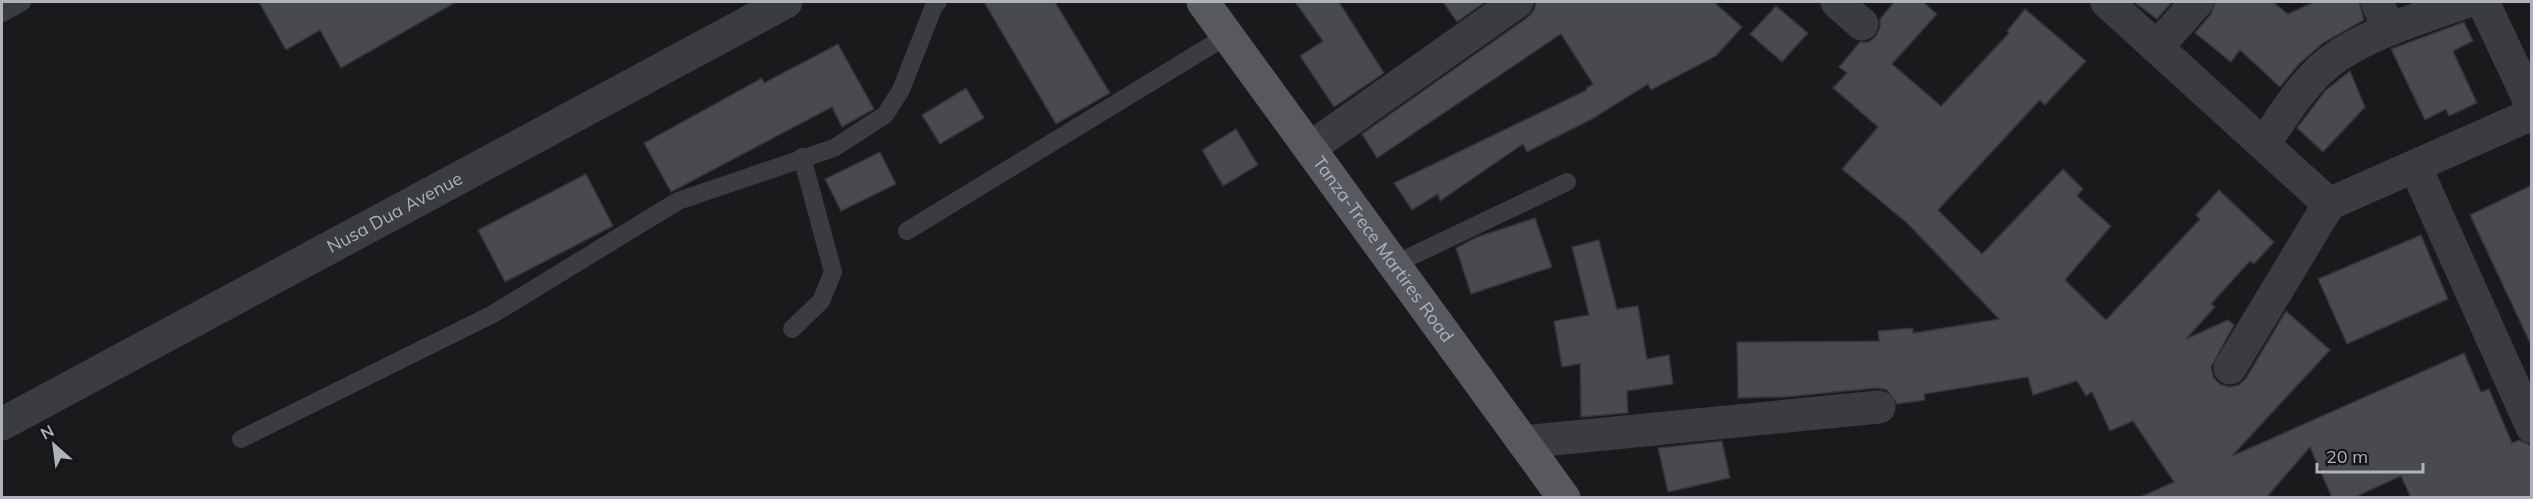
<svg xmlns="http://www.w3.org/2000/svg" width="2533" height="499" font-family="Mulish,sans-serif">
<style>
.building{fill:#494a4e;stroke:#343438;stroke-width:1.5}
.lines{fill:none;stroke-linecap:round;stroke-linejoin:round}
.service{stroke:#3b3c40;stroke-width:18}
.minor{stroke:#3b3c40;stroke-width:33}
.primary{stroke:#58595f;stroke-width:33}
.labels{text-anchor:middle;stroke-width:6;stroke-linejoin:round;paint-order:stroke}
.street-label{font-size:18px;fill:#aeb2ba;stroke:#151517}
</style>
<rect width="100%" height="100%" fill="#1a1a1c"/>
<g class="building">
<polygon points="259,2 456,2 341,68 320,30 286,50"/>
<polygon points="984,2 1055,2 1110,93 1056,124"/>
<polygon points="1295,2 1339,2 1384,73 1334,107 1300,56 1323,41"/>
<polygon points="1443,2 1485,2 1457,22"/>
<polygon points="1536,2 1714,2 1742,27 1716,56 1651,90 1648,84 1592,119 1527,152 1523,144 1440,201 1438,194 1412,210 1394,183 1587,90 1586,88 1593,84 1561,34 1377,158 1362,134 1528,17 1534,10"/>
<polygon points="1894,2 1923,2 1937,14 1892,64 1941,106 2009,33 2007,31 2025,9 2086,61 2045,105 2040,100 1938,210 1982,254 2063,169 2083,189 2077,196 2111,226 2065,280 2106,320 2200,219 2196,215 2219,190 2274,242 2254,264 2250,261 2211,304 2215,307 2186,339 2228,320 2234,325 2211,367 2214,378 2220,384 2229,387 2239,385 2246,378 2286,311 2330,350 2232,456 2464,353 2481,392 2489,389 2512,443 2519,440 2532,446 2532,498 2411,498 2401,476 2353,498 2332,498 2310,447 2266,498 2138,498 2174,482 2133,421 2110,431 2092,392 2086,396 2077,381 2033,395 2028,377 1924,394 1925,400 1897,404 1887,390 1877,388 1785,397 1738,398 1737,342 1879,341 1878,331 1913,328 1913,333 1999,319 1907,223 1842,169 1878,127 1833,88 1847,73 1839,67 1860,42 1869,42 1876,36 1880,27 1880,19"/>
<polygon points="2134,2 2172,2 2157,19"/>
<polygon points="2215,2 2273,2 2288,14 2314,2 2359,2 2364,20 2323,43 2298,65 2280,87 2240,50 2231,62 2195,33 2211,14"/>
<polygon points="1776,6 1808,33 1782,62 1750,34"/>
<polygon points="2464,22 2473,41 2453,51 2477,103 2449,116 2446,109 2425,120 2391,49"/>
<polygon points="838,44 874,109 842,127 832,107 671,192 644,143 762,78 764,83"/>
<polygon points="2350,71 2365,107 2323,152 2297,128 2325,91"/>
<polygon points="966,88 984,118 940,144 922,115"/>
<polygon points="1236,129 1258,165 1223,186 1202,150"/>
<polygon points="880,152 896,184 841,211 825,179"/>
<polygon points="586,174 613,226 505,282 478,230"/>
<polygon points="2532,185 2532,347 2470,215"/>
<polygon points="1535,218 1552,267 1471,294 1456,248 1477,237"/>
<polygon points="2421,235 2448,299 2347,344 2318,279"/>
<polygon points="1599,240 1617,309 1638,306 1647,359 1669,355 1673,384 1627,391 1628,413 1581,417 1580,364 1562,367 1554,321 1589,315 1572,247"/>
<polygon points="1722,441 1730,478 1668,492 1658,448"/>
</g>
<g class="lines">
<g class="service">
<polyline points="2,13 22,2"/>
<polyline points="907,231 1228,35"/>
<polyline points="1393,265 1567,182"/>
<polyline points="792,329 821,301 833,272 802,157"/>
<polyline points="241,439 493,314 678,201 834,148 885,115 901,90 934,6 938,2"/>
</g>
<g class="minor">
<polyline points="1837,2 1862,24"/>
<polyline points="2107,2 2329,204"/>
<polyline points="2377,2 2389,30"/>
<polyline points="2483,2 2532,106"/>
<polyline points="2157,47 2197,2"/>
<path d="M 2264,144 C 2281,119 2297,92 2320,70 C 2356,36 2419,19 2465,2"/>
<polyline points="1310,148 1517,2"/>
<polyline points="2415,166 2532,427"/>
<polyline points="2230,368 2329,204 2532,114"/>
<path id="s1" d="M 2,424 L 786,2"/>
<polyline points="1523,442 1879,407"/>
</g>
<path class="primary" id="s2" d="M 1203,2 L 1564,498"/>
</g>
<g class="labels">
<g class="street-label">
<text dy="6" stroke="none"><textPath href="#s1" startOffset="446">Nusa Dua Avenue</textPath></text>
<text dy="6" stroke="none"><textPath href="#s2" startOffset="306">Tanza-Trece Martires Road</textPath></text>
</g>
</g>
<rect width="2533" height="499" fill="none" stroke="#aeb2ba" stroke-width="6"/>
<g transform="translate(54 445) rotate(332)" stroke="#151517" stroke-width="4.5" paint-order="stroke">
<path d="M0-4.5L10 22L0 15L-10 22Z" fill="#aeb2ba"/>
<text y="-9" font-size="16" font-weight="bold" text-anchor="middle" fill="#aeb2ba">N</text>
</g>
<path d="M2317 463v9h106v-9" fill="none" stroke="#aeb2ba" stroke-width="3"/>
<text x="2326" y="463" font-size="18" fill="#aeb2ba" stroke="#151517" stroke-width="4.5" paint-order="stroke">20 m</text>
</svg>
